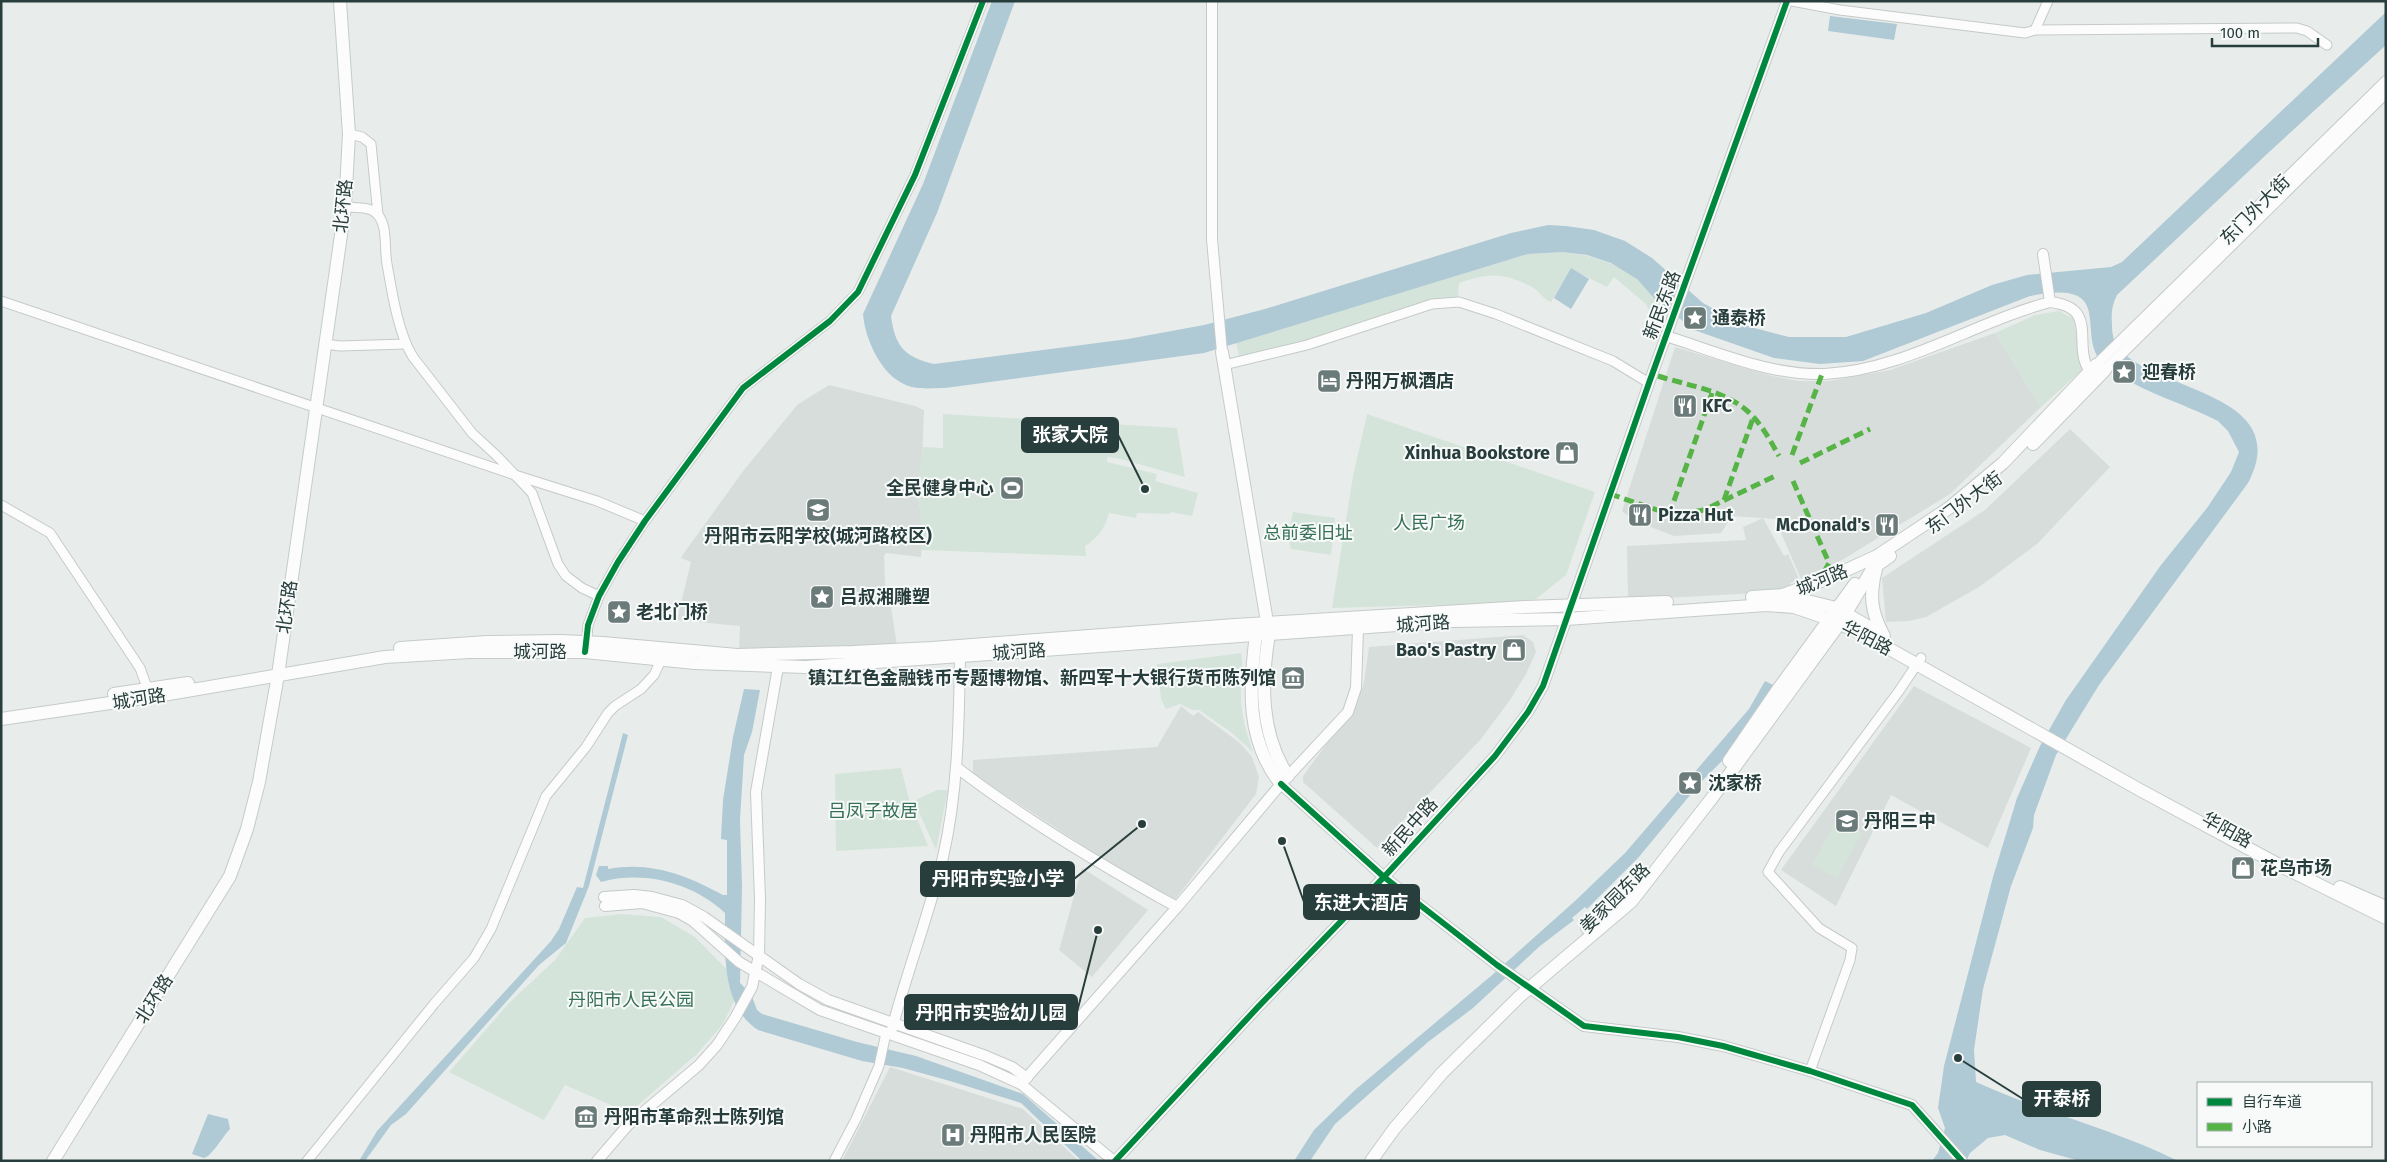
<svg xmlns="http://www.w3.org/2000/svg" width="2387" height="1162" font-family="'Fira Sans','Noto Sans SC',sans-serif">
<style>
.built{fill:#d7dddb}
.green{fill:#d4e4db}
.water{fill:#afc9d5}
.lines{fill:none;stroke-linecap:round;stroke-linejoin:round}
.minor-casing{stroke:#c5cac8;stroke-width:11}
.tertiary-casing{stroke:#c5cac8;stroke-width:12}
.secondary-casing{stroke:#c5cbc9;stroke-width:14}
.minor{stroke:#fcfcfc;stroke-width:9}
.tertiary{stroke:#fcfcfc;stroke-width:10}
.secondary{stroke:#fcfcfc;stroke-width:12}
.quiet{stroke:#56b346;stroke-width:5;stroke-dasharray:10 5;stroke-linecap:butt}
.cycleway-casing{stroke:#f7faf9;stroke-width:9}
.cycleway{stroke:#00873e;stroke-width:6}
.labels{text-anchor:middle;stroke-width:4;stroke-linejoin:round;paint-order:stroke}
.street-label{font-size:18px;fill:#283e3c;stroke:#f7faf9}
.poi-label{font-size:18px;font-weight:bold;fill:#283e3c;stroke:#f7faf9;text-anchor:start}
.park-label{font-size:18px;fill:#367057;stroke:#f7faf9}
.leader{fill:none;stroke:#283e3c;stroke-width:2}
.callout-dot{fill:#283e3c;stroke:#f7faf9;stroke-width:2}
.callout{fill:#283e3c;stroke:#283e3c;stroke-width:2}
.callout-label{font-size:19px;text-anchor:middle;font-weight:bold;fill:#fff}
</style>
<rect width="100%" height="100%" fill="#e8edeb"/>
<g class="built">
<polygon points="1995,333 2041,407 1950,494 1842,560 1801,579 1775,519 1732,516 1721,533 1674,536 1633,520 1622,511 1675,347 1768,375 1798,381 1830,381 1890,370"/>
<polygon points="829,385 915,406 924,410 922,461 917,491 923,528 921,557 886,553 884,556 886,607 891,607 897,646 739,649 740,626 677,620 691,562 681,558 684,553 744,470 797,405"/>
<polygon points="2070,429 2110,467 2037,544 1979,587 1926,617 1909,621 1886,622 1882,578 1985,510"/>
<polygon points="1763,518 1784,556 1788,554 1799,579 1790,583 1792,587 1778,592 1628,600 1627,546 1746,540 1743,527"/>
<polygon points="1523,635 1533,642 1536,652 1526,674 1510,700 1481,739 1377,848 1303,782 1303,776 1358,701 1364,683 1369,647"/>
<polygon points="1914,686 2031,748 1988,848 1891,795 1836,906 1781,870"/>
<polygon points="1181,706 1193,716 1198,712 1240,743 1252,757 1259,777 1256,794 1174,901 1096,854 973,774 973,760 1157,747"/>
<polygon points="1082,868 1148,910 1092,977 1059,950"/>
<polygon points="890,1067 1023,1109 1079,1161 842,1161"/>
</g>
<g class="green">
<path d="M 1563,252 C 1589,255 1616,262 1637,279 C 1645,286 1651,295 1660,302 L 1656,315 L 1649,310 L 1646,304 L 1614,277 L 1607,287 L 1571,269 L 1551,302 C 1543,299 1539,291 1532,287 C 1502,272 1490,273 1459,283 L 1458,298 L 1307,343 L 1240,360 L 1236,342 L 1528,254 Z"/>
<polygon points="2059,311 2074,319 2082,370 2041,407 1995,333 2035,315"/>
<path d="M 943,414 L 1177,428 L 1185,477 L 1117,458 L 1107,457 L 1107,462 L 1157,474 L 1155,481 L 1198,493 L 1192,516 L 1171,512 L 1170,514 L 1137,513 L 1136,518 L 1109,513 C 1105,528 1098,538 1085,546 L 1086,556 L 921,550 L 923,528 L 917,491 L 923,447 L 943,448 Z"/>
<polygon points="1367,414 1595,492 1566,575 1536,599 1511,603 1332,608 1353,476"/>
<polygon points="1293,512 1335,518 1331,555 1291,549 1288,536"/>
<path d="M 1241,653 C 1244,668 1240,682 1241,697 C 1241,715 1247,735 1253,752 L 1232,733 L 1199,710 L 1193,710 L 1180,704 L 1166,709 L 1161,699 L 1157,664 Z"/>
<polygon points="901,768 909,799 928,846 836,851 835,774"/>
<polygon points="937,790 948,790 936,850 914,801"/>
<polygon points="1837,819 1862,833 1837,878 1812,865"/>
<polygon points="622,914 661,917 695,937 742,985 723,1024 697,1054 629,1113 565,1085 544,1120 449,1072 509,1003 555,960 585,918"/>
</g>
<g class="water">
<path d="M 992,1 L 1015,1 L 937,213 L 891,316 C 895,346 904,357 934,364 L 1128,339 L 1204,325 L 1265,309 L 1511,233 L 1548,225 L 1566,226 L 1594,230 L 1625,241 L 1652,258 L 1703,303 L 1743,325 L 1789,337 L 1846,337 L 1926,313 L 1992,285 L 2027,275 L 2111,267 L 2122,262 L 2386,12 L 2386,45 L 2267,154 L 2117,295 C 2112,305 2111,313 2112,324 C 2112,332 2113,340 2117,346 C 2150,392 2296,391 2248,483 L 2099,685 L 2056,755 L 2034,815 L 2033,828 L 2011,886 L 1983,989 L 1974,1050 L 1976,1082 C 2042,1112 2113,1129 2178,1161 L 2080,1161 L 2040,1150 L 2005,1135 L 1988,1138 L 1970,1153 L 1966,1161 L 1932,1161 L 1938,1153 L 1945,1128 L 1938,1108 L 1944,1066 L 1993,877 L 2017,798 L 2040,746 L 2066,700 L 2161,565 L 2207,508 L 2231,472 L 2239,452 L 2228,431 L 2218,421 C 2181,402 2137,391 2105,365 C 2072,338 2121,277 2030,296 L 1863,361 L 1820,364 L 1774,358 L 1694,330 L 1654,298 L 1637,279 L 1611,263 L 1587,255 L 1563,252 L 1528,254 L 1204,353 L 945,388 C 934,388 917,390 906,385 C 881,375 865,339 863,314 L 923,184 Z"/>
<polygon points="1830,16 1897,24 1894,40 1828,31"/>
<polygon points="1571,268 1589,279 1571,309 1554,298"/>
<polygon points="1765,681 1775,686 1721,762 1700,783 1638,858 1587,909 1585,907 1572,918 1574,920 1540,946 1473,1008 1428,1042 1335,1124 1310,1161 1294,1161 1314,1130 1355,1090 1491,976 1575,901 1625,853 1749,709"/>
<path d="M 744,689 L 760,690 L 752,732 L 744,755 L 740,820 L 742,887 L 740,983 L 751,994 L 757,1010 L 762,1014 L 857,1042 L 916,1056 L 1023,1094 L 1099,1161 L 1082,1161 L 1021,1103 L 950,1081 L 903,1068 L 862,1061 L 758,1030 C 721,1006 725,952 725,913 C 693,883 644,870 601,882 L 596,875 L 599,866 L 608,866 L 608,869 C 651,861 686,875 723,895 L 727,895 L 727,840 L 721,839 L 723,800 L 733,737 Z"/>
<polygon points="623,733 628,735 589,886 566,943 539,965 406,1114 391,1125 365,1161 359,1161 377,1131 551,941 559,929 577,887 583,888"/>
<path d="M 208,1114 L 228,1119 L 230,1129 C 223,1136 212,1156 204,1158 L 192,1154 Z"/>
</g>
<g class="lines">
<defs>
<g id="minor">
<polyline points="1792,1 1840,10 2025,33 2035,30 2048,1"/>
<polyline points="2035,30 2297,28 2307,31 2327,45"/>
<polyline points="349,134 362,137 371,144 378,215"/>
<path d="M 345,207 C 355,208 371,206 378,215 C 388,227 384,249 387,264 C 392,292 398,333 413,357 L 472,433 L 497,456 L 532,493 L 558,564 L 566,576 L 582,588 L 599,596"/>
<polyline points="1,301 515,475 597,501 645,521"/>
<polyline points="325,344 340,346 406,344"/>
<polyline points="1224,365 1307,345 1432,304 1459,302 1496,314 1613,361 1649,383"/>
<polyline points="1,505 50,533 140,668 149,693"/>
<polyline points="586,647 588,625 599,596 618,562 645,521 743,388 830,321 858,292 915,175 983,1"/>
<polyline points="1810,1071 1850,960 1852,948 1819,928 1768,872 1779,852 1899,691 1921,658"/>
<polyline points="307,1161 434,1004 474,958 491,929 546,796 586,747 608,713 615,706 641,689 654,675 662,658"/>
<polyline points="834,1161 856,1119 879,1066 886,1033"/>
</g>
<g id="tertiary">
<polyline points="1212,1 1212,239 1222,352"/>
<path d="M 2043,254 L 2050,302 C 2104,308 2067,350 2094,376"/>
<path d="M 1666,336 C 1717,352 1771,376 1825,374 C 1905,370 1974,322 2050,302"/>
<polyline points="2096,365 2386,81"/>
<polyline points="2105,370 2386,93"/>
<path d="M 956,767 C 1025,820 1101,865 1177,907"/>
<polyline points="1281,784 1384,877 1497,965 1584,1026 1678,1037 1723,1046 1810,1071 1912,1105 1962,1161"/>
<polyline points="604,897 634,895 652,897 682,905 704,917 799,984 828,1000 986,1056 1012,1067 1027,1078"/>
<polyline points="605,906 642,903 679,913 693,921 739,962 820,1010 979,1065 1021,1084 1114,1161"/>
<path d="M 892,1029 C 907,971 929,915 943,857 C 958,792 959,723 960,656"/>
<polyline points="1021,1084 1179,905 1281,784 1348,712 1356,688 1358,629"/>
<polyline points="597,1161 628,1125 699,1065 717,1045 735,1018 752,987 759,955 760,899 756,792 778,667"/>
<polyline points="1115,1161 1258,1007 1384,877 1495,756 1528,712 1543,686 1649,383 1787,1"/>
</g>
<g id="secondary">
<path d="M 1222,352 L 1269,634 C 1261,682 1260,734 1288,776"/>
<polyline points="2033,444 2105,370"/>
<path d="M 1876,569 C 1869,596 1871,612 1884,636"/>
<polyline points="1783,595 1836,608 1883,635"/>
<polyline points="1752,597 1783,595 1829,578 1877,556 1949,508 2003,463 2096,365"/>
<path d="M 1256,635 C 1249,687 1246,741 1281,784"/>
<polyline points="400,648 487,642 560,641 603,643 737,655 853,652 932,648 1235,625 1525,607 1667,602"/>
<polyline points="114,694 188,683"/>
<polyline points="1,719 151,697 385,657 469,652 585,652 695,663 805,667 1453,621 1566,619 1766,605 1794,607 1829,619 1863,634 2140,790 2281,866 2386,918"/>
<polyline points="1729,761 1779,688 1855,584"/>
<polyline points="2340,887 2386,907"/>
<polyline points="1587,928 1631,888 1639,878"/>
<polyline points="53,1161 230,876 247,829 259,782 278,675 345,207 349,134 340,1"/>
<polyline points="1371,1161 1394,1129 1442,1073 1520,996 1631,902 1712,798 1840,623 1873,568 1890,556"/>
</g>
</defs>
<use href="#minor" class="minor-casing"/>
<use href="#tertiary" class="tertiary-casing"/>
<use href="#secondary" class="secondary-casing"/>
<use href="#minor" class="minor"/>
<use href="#tertiary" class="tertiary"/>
<use href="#secondary" class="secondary"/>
<g class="quiet">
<path d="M 1658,376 C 1686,385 1722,390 1745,409 C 1760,421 1770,440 1779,456"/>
<polyline points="1792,455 1822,374"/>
<polyline points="1800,463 1870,429"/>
<polyline points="1793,481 1829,563 1824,572"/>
<polyline points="1610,494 1672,515 1704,510 1775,476"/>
<polyline points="1724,500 1753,418"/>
<polyline points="1669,515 1712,393"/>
</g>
<defs>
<g id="cycleway">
<polyline points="585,652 588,625 599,596 618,562 645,521 743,388 830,321 858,292 915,175 983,1"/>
<polyline points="1281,784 1384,877 1497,965 1584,1026 1678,1037 1723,1046 1810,1071 1912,1105 1962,1161"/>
<polyline points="1115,1161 1258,1007 1384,877 1495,756 1528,712 1543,686 1649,383 1787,1"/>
</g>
</defs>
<use href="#cycleway" class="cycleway-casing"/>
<use href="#cycleway" class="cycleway"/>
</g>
<defs>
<symbol id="sight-square" viewBox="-11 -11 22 22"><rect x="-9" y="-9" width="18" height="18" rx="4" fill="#6b7b79" stroke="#f7faf9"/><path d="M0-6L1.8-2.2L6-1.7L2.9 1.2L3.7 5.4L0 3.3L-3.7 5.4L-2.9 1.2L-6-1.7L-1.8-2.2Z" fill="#fff"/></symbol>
<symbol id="hotel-square" viewBox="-11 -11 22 22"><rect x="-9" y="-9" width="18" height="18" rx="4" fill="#6b7b79" stroke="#f7faf9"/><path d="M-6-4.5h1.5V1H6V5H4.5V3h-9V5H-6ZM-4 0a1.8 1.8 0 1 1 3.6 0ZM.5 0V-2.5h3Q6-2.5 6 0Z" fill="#fff"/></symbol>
<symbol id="restaurant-square" viewBox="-11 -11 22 22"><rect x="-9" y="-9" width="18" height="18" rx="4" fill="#6b7b79" stroke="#f7faf9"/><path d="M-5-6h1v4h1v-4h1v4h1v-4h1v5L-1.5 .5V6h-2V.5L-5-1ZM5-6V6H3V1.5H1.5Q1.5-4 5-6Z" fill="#fff"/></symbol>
<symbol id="shop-square" viewBox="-11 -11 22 22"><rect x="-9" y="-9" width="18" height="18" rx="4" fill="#6b7b79" stroke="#f7faf9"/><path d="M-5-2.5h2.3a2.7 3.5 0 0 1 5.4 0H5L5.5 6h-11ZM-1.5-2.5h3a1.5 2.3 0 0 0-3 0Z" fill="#fff"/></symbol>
<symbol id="stadium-square" viewBox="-11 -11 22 22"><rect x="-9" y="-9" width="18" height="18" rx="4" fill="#6b7b79" stroke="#f7faf9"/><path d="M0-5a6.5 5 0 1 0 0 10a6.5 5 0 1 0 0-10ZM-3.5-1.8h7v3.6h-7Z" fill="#fff"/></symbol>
<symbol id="school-square" viewBox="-11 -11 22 22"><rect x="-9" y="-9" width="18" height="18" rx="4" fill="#6b7b79" stroke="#f7faf9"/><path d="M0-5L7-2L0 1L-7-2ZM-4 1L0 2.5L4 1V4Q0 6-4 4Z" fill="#fff"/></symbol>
<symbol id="museum-square" viewBox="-11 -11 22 22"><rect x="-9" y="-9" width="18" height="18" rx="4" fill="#6b7b79" stroke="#f7faf9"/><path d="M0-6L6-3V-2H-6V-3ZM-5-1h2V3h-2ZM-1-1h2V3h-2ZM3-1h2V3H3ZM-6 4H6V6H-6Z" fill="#fff"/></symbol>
<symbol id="hospital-square" viewBox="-11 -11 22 22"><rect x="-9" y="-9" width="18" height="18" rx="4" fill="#6b7b79" stroke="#f7faf9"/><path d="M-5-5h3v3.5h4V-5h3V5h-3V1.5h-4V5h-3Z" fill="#fff"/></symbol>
</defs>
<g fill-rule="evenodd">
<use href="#sight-square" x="1681" y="304" width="28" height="28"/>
<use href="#sight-square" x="2110" y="358" width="28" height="28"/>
<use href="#hotel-square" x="1315" y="367" width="28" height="28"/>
<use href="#restaurant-square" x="1671" y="392" width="28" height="28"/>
<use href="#shop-square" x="1553" y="439" width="28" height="28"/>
<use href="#stadium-square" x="998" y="474" width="28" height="28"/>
<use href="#school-square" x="804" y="496" width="28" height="28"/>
<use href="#restaurant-square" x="1626" y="501" width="28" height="28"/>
<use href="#restaurant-square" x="1873" y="511" width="28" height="28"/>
<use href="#sight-square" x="808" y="583" width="28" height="28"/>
<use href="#sight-square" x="605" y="598" width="28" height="28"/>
<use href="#shop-square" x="1500" y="636" width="28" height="28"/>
<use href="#museum-square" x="1279" y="664" width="28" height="28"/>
<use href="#sight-square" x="1676" y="769" width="28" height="28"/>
<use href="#school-square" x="1833" y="807" width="28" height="28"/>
<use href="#shop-square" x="2229" y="854" width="28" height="28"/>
<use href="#museum-square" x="572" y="1103" width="28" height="28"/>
<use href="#hospital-square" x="939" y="1121" width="28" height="28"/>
</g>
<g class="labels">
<g class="street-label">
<text transform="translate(343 206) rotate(-84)" y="6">北环路</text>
<text transform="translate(2255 210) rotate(-45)" y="6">东门外大街</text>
<text transform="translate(1662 305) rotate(-69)" y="6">新民东路</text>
<text transform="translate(1964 503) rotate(-37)" y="6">东门外大街</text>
<text transform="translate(1822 580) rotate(-22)" y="6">城河路</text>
<text transform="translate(287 607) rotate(-82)" y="6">北环路</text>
<text transform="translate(1423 624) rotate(-4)" y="6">城河路</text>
<text transform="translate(1867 638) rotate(27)" y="6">华阳路</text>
<text x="540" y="658">城河路</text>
<text transform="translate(1019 652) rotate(-4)" y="6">城河路</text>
<text transform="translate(139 699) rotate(-9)" y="6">城河路</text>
<text transform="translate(1410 827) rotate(-48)" y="6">新民中路</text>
<text transform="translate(2227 830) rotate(29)" y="6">华阳路</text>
<text transform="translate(1615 898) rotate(-45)" y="6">姜家园东路</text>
<text transform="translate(154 999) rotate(-58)" y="6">北环路</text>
</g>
<g class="poi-label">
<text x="1712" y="324">通泰桥</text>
<text x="2142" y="378">迎春桥</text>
<text x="1346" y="387">丹阳万枫酒店</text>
<text x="1702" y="412">KFC</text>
<text x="1550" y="459" text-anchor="end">Xinhua Bookstore</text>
<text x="994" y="494" text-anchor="end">全民健身中心</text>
<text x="1658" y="521">Pizza Hut</text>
<text x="1870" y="531" text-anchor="end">McDonald's</text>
<text x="818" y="542" text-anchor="middle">丹阳市云阳学校(城河路校区)</text>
<text x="840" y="603">吕叔湘雕塑</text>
<text x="636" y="618">老北门桥</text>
<text x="1496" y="656" text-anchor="end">Bao's Pastry</text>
<text x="1276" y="684" text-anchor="end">镇江红色金融钱币专题博物馆、新四军十大银行货币陈列馆</text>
<text x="1708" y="789">沈家桥</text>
<text x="1864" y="827">丹阳三中</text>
<text x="2260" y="874">花鸟市场</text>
<text x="604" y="1123">丹阳市革命烈士陈列馆</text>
<text x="970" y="1141">丹阳市人民医院</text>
</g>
<g class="park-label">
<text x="1429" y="529">人民广场</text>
<text x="1308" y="539">总前委旧址</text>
<text x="873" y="817">吕凤子故居</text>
<text x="631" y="1006">丹阳市人民公园</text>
</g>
</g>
<path class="leader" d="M1145 489L1118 435M1142 824L1074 879M1282 841L1304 902M1098 930L1077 1012M1958 1058L2023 1099"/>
<g class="callout-dot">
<circle cx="1145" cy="489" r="5"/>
<circle cx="1142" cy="824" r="5"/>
<circle cx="1282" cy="841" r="5"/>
<circle cx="1098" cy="930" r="5"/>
<circle cx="1958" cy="1058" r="5"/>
</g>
<g class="callout">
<rect x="1022" y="418" width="96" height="34" rx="5"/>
<rect x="921" y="862" width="153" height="34" rx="5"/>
<rect x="1304" y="885" width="115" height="34" rx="5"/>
<rect x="905" y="995" width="172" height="34" rx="5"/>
<rect x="2023" y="1082" width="77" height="34" rx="5"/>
</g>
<g class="callout-label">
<text x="1070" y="441">张家大院</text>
<text x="998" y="885">丹阳市实验小学</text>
<text x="1361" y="909">东进大酒店</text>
<text x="991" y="1019">丹阳市实验幼儿园</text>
<text x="2062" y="1105">开泰桥</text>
</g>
<rect width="2387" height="1162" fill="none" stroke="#283e3c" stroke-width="5"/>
<rect x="2197" y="1082" width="175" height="65" fill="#f7faf9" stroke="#a4afad"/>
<rect x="2207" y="1098" width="25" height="8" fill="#00873e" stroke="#a4afad"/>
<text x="2242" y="1107" font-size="15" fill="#283e3c">自行车道</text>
<rect x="2207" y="1123" width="25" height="8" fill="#56b346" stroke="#a4afad"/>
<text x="2242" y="1132" font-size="15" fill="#283e3c">小路</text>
<path d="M2212 38v8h106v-8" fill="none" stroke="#283e3c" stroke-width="2.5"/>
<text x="2220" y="38" font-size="15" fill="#283e3c" stroke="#f7faf9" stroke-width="4" paint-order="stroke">100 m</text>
</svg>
